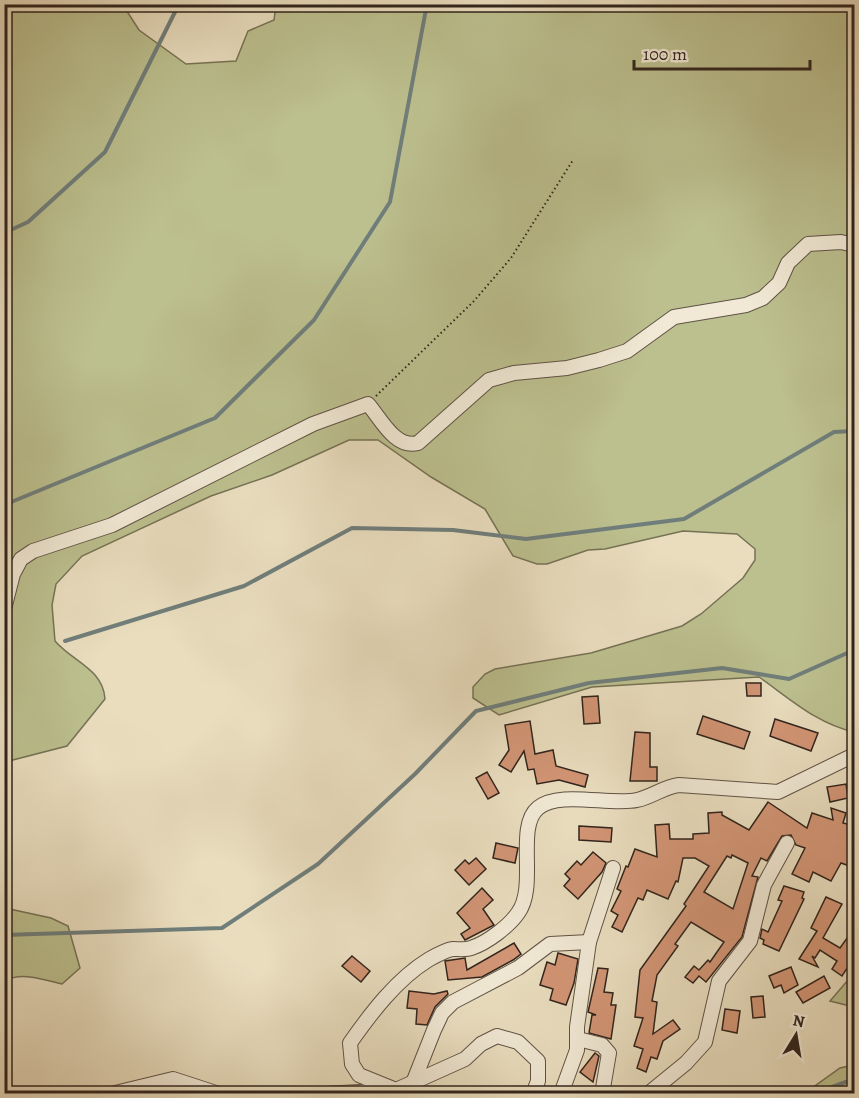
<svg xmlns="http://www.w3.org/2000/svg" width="859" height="1098" font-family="Alegreya,serif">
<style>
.green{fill:#bcbf8e;stroke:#767256;stroke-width:1.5}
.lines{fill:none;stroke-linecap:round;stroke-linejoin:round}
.stream{stroke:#707e7b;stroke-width:4}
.building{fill:#d29575;stroke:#31241d;stroke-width:1.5;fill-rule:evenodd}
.minor-casing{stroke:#5f5245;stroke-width:16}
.path{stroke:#31241d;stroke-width:2;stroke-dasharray:1.5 3;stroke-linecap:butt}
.minor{stroke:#f1e9d5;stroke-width:14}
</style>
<rect width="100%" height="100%" fill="#e9ddbe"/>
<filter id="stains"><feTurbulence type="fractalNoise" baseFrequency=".00333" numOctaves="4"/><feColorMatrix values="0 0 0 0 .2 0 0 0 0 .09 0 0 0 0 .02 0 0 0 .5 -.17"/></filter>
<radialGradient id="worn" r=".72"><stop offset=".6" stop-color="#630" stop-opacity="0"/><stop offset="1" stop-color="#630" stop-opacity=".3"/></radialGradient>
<g class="green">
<path d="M 4,5 L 123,5 L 139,30 L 186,64 L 236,61 L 248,31 L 274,20 L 276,5 L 854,5 L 854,732 C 817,724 789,698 759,677 L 592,687 L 499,715 L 473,698 L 473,687 L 485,674 L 495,669 L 591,653 L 682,626 L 701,614 L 743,578 L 755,560 L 755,549 L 737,534 L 683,531 L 605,549 L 588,550 L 547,564 L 537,564 L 513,556 L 485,509 L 431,477 L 378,440 L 349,440 L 272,475 L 211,496 L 82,556 L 56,584 L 52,605 L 55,641 C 73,662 103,669 105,699 L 67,746 L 5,762 Z"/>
<path d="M 5,908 L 51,918 L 68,926 L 80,968 L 62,984 C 44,980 21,971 5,981 Z"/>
<polygon points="854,973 854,1007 830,1001"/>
<polygon points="854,1065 854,1093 805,1093 840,1068"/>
</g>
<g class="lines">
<g class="stream">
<polyline points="4,233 28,222 105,152 179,4"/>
<polyline points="4,505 215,418 314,320 390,202 427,4"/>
<polyline points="65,641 244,586 352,528 453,530 526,539 684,519 834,432 854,431"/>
<polyline points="4,935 222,928 318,864 415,774 476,711 589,683 722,668 789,679 854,650"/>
<polyline points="813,1094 854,1079"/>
</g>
</g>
<g class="building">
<polygon points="746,683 761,683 761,696 747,696"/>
<polygon points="598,696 600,723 584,724 582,697"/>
<polygon points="703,716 750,732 744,749 697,734"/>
<polygon points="775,719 818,733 811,751 770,736"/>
<polygon points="530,721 535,754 553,750 556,766 588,775 585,787 559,780 537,784 534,769 528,770 524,751 511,772 499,765 509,750 505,725"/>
<polygon points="635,732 650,733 650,767 657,767 657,781 630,781"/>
<polygon points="487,772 499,793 488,799 476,778"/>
<polygon points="846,784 848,798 830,802 827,787"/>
<path d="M 768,802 L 807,828 L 812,813 L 833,820 L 831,808 L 846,813 L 843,823 L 855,826 L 848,851 L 855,853 L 855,868 L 841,863 L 831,881 L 813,872 L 809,882 L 792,874 L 805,848 L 796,845 L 791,835 L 782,836 L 767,861 L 761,858 L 752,876 L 758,877 L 742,937 L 706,982 L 699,976 L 693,983 L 685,977 L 694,966 L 699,970 L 708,960 L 710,962 L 724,942 L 691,922 L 675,944 L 678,946 L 657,975 L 652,1001 L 657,1002 L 653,1034 L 673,1020 L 680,1029 L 663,1041 L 657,1059 L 651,1057 L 646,1072 L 637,1068 L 643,1049 L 634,1046 L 643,1018 L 635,1017 L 640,970 L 686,906 L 684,904 L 709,866 L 695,858 L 683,858 L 678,882 L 676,881 L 668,899 L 647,890 L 643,900 L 638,898 L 622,932 L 612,927 L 618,915 L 611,911 L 621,891 L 617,889 L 626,866 L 628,867 L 635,849 L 657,857 L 655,825 L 669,824 L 670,839 L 693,839 L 693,834 L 709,833 L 708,813 L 722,812 L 722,815 L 749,830 ZM 732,855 L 748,863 L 733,909 L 704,892 L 727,856 L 731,858 Z"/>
<polygon points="579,826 612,828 611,842 579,840"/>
<polygon points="496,843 518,848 515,863 493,858"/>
<polygon points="593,852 606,863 602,872 578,899 564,886 570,879 565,874 577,861 581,865"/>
<polygon points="476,858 486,869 469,885 455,870 465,860 469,864"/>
<polygon points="784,886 804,892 802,898 804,899 779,951 763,944 764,940 760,938 762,929 768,932 782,901 778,900"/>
<polygon points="482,888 493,900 483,909 494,925 465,940 461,934 470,928 457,913"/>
<polygon points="826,897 842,904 823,938 840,948 855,927 855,956 842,976 832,969 837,961 820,950 815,958 812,956 818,967 799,959 817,931 811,928"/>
<polygon points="514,943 521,954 513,960 482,977 448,980 445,961 465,958 467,970"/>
<polygon points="558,953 578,959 574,983 566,1005 550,1000 553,989 540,985 547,962 555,965"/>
<polygon points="352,956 370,971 361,982 342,966"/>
<polygon points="791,967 798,985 784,993 781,985 774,988 769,976"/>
<polygon points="598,968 608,969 604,992 613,993 611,1005 616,1005 611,1039 589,1033 592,1015 596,1015 588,1012"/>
<polygon points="824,976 830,988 803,1003 796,992"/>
<polygon points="409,991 434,994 447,991 448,994 435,1007 427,1025 416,1024 417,1009 407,1008"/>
<polygon points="763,996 765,1017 753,1018 751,997"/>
<polygon points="725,1009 740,1011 737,1033 722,1030"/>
<polygon points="595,1053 599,1056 593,1082 580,1072"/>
</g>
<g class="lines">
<defs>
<g id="minor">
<path d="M 4,609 L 13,574 L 21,559 L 33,551 L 112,525 L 313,424 L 368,404 C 381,419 395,449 418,443 L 489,380 L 514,373 L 567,368 L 599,360 L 627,351 L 674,317 L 746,305 L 763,298 L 779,283 L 788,263 L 808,244 L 841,242 L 854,245"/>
<polyline points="578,1039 602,1045 609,1053 602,1094"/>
<polyline points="413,1083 434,1030 442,1013 453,1002 518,968 550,944 589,942"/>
<path d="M 396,1090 L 359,1075 L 352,1064 L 350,1043 C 371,1013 397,979 428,960 C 435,956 445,950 453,949 C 459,949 466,950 471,948 C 487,943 509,926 518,913 C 538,886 515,827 538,808 C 559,790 611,806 637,800 C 652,797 663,787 679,785 L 778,792 L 854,755"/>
<polyline points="111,1094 173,1079 219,1094"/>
<polyline points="324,1094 396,1090 465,1059 481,1044 497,1036 518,1042 538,1061 538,1081 533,1094"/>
<polyline points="561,1094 577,1050 577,1027 589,942 613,868"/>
<polyline points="648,1094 686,1063 705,1042 719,981 750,941 764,885 787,843"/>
</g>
</defs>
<use href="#minor" class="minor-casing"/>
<polyline class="path" points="376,396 474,301 511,258 573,160"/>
<use href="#minor" class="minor"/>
</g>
<rect width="859" height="1098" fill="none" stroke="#e9ddbe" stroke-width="24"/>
<rect x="6" y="6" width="847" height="1086" fill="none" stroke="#31241d" stroke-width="3"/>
<rect x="12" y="12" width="835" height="1074" fill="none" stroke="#31241d" stroke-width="1.5"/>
<g transform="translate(796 1035) rotate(11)" stroke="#f1e9d5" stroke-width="4.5" paint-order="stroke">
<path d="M0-4.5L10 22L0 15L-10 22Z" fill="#31241d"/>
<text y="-9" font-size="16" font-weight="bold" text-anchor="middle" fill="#31241d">N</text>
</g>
<path d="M634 60v9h176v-9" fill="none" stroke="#31241d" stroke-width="3"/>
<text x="643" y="60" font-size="18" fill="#31241d" stroke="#f1e9d5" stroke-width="4.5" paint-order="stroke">100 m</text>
<rect width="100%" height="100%" filter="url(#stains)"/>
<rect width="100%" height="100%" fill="url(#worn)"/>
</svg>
